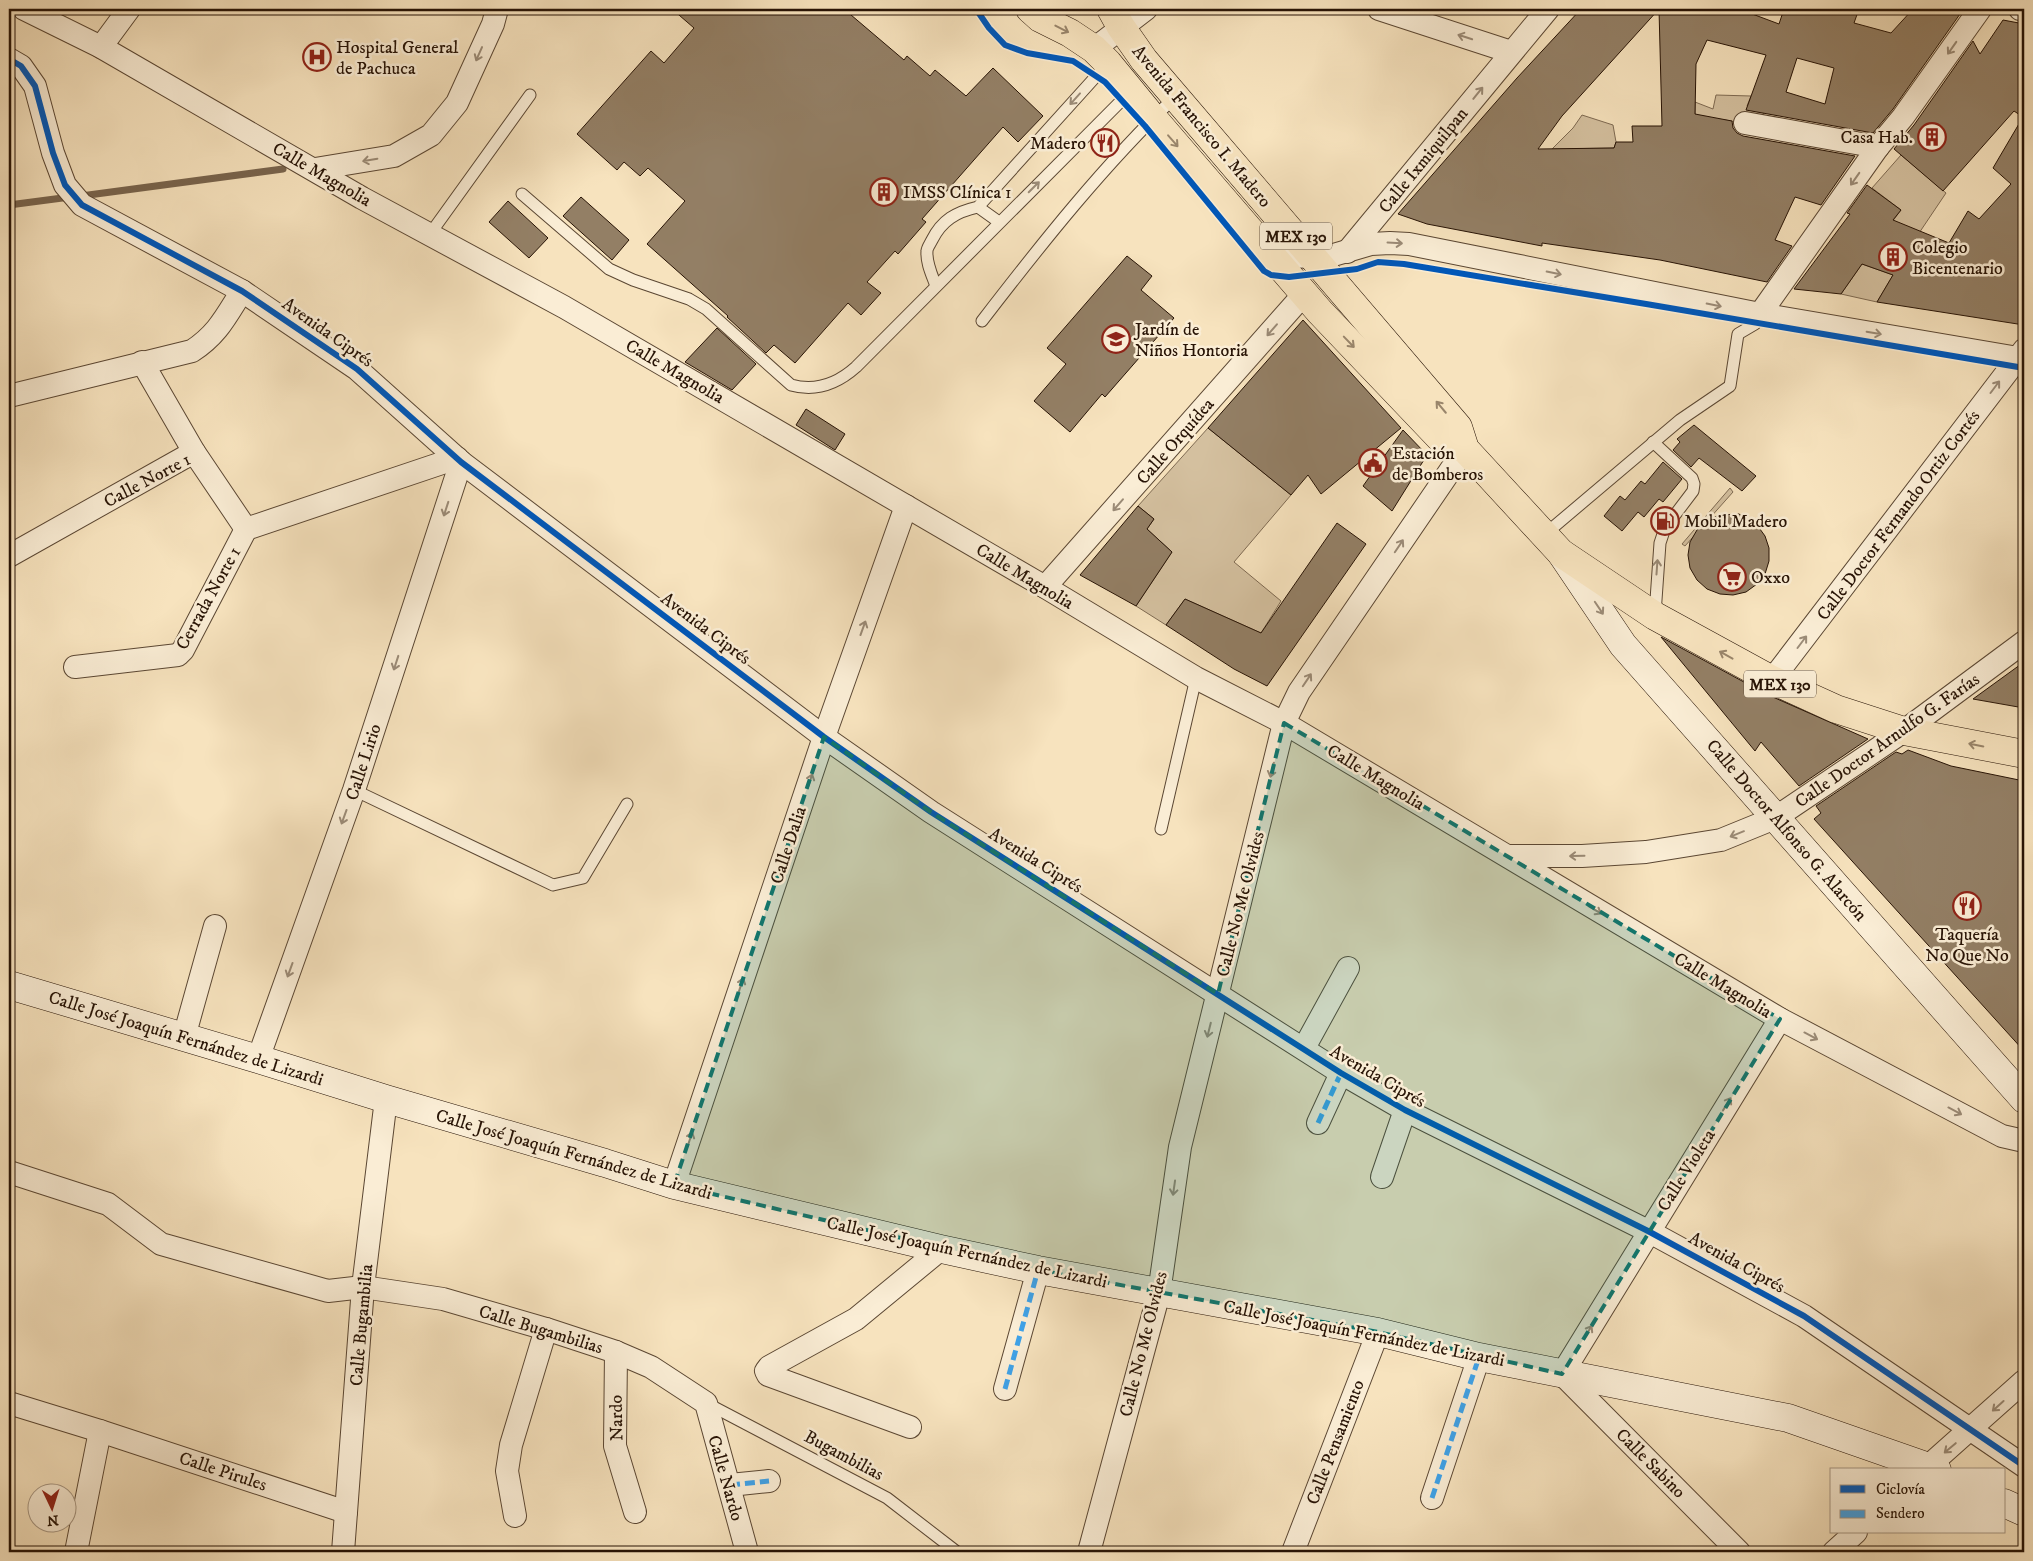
<svg xmlns="http://www.w3.org/2000/svg" width="2033" height="1561" font-family="'IM FELL DW Pica',serif">
<style>
.green{fill:#d4c09f;stroke:#7e6a52}
.lines{fill:none;stroke-linecap:round;stroke-linejoin:round}
.stream{stroke:#79654e;stroke-width:7}
.building{fill:#937f65;stroke:#271305;fill-rule:evenodd}
.lane-casing{stroke:#5b4733;stroke-width:13}
.street-casing{stroke:#5b4733;stroke-width:24}
.secondary-casing{stroke:#271305;stroke-width:29}
.primary-casing{stroke:#271305;stroke-width:29}
.lane{stroke:#faedd5;stroke-width:11}
.street{stroke:#faedd5;stroke-width:22}
.secondary{stroke:#faedd5;stroke-width:28}
.primary{stroke:#f7e3be;stroke-width:28}
.quiet{stroke:#3ea2e9;stroke-width:5;stroke-dasharray:10 5;stroke-linecap:butt}
.cycleway-casing{stroke:#faedd5;stroke-width:9}
.cycleway{stroke:#0057b8;stroke-width:6}
.oneway{stroke:#99856b}
.oneway2{stroke:#9b8b77}
.marked{fill:#0f766e;fill-opacity:0.2;stroke:#0f766e;stroke-width:4;stroke-dasharray:10 6;stroke-linejoin:round}
.labels{text-anchor:middle;stroke-width:5;stroke-linejoin:round;paint-order:stroke}
.shield{fill:#faedd5;stroke:#665443;stroke-width:1}
.shield-label{font-size:16px;font-weight:bold;fill:#271305}
.poi-label{font-size:18px;fill:#271305;stroke:#faedd5;text-anchor:start}
.street-label{font-size:18px;fill:#271305;stroke:#faedd5}
</style>
<rect width="100%" height="100%" fill="#f7e3be"/>
<filter id="stains"><feTurbulence type="fractalNoise" baseFrequency=".004" numOctaves="4"/><feColorMatrix values="0 0 0 0 .2 0 0 0 0 .09 0 0 0 0 .02 0 0 0 .5 -.17"/></filter>
<radialGradient id="worn" r=".72"><stop offset=".6" stop-color="#630" stop-opacity="0"/><stop offset="1" stop-color="#630" stop-opacity=".3"/></radialGradient>
<g class="green">
<polygon points="1716,95 1751,96 1747,106 1764,110 1761,126 1725,120 1728,147 1695,165 1695,102 1713,109"/>
<polygon points="1582,115 1613,125 1616,142 1614,148 1552,149 1573,128"/>
<polygon points="1901,155 1946,193 1911,245 1880,238 1901,210 1872,188"/>
<polygon points="1862,264 1893,275 1877,302 1841,294"/>
<polygon points="1208,428 1291,495 1234,562 1281,601 1261,633 1185,599 1166,625 1136,606 1172,552 1147,529 1154,519 1138,506"/>
<polygon points="1730,488 1733,492 1685,546 1682,544"/>
</g>
<g class="lines">
<g class="stream">
<polyline points="81,196 283,169"/>
<polyline points="9,205 70,197"/>
</g>
</g>
<g class="building">
<polygon points="672,9 844,9 904,60 907,56 930,76 935,70 966,96 993,68 1043,116 1018,142 1003,127 922,219 926,222 898,254 895,251 867,282 881,293 861,315 848,303 795,363 774,345 766,353 727,317 728,316 647,244 685,201 648,168 640,176 624,162 617,170 577,134 651,51 664,63 694,28"/>
<path d="M 1581,9 L 1739,9 L 1779,24 L 1784,9 L 1859,9 L 1854,23 L 1891,33 L 1913,9 L 1932,9 L 1960,14 L 1893,109 L 1873,133 L 1746,110 L 1766,55 L 1707,40 L 1696,64 L 1695,114 L 1732,121 L 1733,128 L 1737,133 L 1743,136 L 1855,156 L 1821,205 L 1795,197 L 1775,240 L 1792,246 L 1767,282 L 1660,260 L 1542,243 L 1542,246 L 1427,224 L 1398,214 L 1517,78 ZM 1659,9 L 1662,126 L 1632,126 L 1633,142 L 1616,142 L 1614,148 L 1538,149 L 1562,116 ZM 1797,58 L 1834,68 L 1825,104 L 1786,92 Z"/>
<polygon points="2003,20 2024,24 2024,325 1877,302 1893,275 1862,264 1841,294 1794,289 1850,214 1847,213 1867,185 1901,210 1893,220 1949,243 1968,211 1979,219 2011,184 1993,168 2023,117 2014,111 1943,191 1894,149 1914,125 1973,41 1980,54"/>
<polygon points="581,197 629,240 612,260 563,216"/>
<polygon points="508,201 548,238 529,258 489,222"/>
<polygon points="1127,256 1152,276 1141,290 1174,318 1105,397 1102,394 1070,432 1034,401 1066,364 1047,348"/>
<polygon points="1303,320 1401,428 1321,494 1308,475 1291,495 1208,428"/>
<polygon points="717,328 756,364 732,390 685,362"/>
<polygon points="806,409 845,434 835,450 796,425"/>
<polygon points="1694,425 1756,476 1742,491 1699,458 1691,467 1673,450 1680,442 1677,439"/>
<polygon points="1403,430 1427,455 1392,511 1363,486"/>
<polygon points="1663,462 1682,479 1663,502 1659,499 1644,517 1638,512 1622,531 1604,516 1620,496 1625,500 1641,481 1645,484"/>
<polygon points="1138,506 1154,519 1147,529 1172,552 1136,606 1080,575"/>
<polygon points="1739,514 1757,525 1765,536 1769,548 1769,561 1765,574 1757,584 1746,592 1733,595 1720,594 1707,589 1697,580 1690,568 1688,555 1690,542 1697,530 1707,521 1719,515"/>
<polygon points="1337,523 1366,544 1267,686 1234,669 1166,625 1185,599 1261,633"/>
<polygon points="1661,637 1766,694 1868,739 1799,786 1761,742 1755,751"/>
<polygon points="2024,662 2024,708 1973,699"/>
<polygon points="1908,750 1951,766 2024,781 2024,1051 1814,819 1821,813 1816,806 1896,752 1902,754"/>
</g>
<g class="lines">
<defs>
<g id="lane">
<path d="M 522,194 L 609,269 L 633,280 L 689,299 L 706,309 L 791,385 C 816,392 837,384 856,367 L 1131,91"/>
<polyline points="978,207 999,222"/>
<polyline points="430,234 530,95"/>
<path d="M 936,286 C 932,275 926,263 927,251 C 927,248 930,244 932,240 C 942,220 956,212 978,207 L 1108,63"/>
<path d="M 982,321 C 1042,243 1104,165 1175,97"/>
<polyline points="1653,442 1692,478 1694,484 1693,491 1665,528 1660,543 1655,614"/>
<polyline points="1544,535 1680,420 1730,386 1738,334 1755,324 1760,314"/>
<polyline points="354,790 553,885 583,878 627,804"/>
<polyline points="1161,829 1196,678"/>
<polyline points="708,1404 887,1498 957,1552"/>
</g>
<g id="street">
<polyline points="24,9 101,47 362,198 564,307 1045,587 1196,678 1284,723 1780,1019 2002,1136 2024,1141"/>
<polyline points="1379,9 1511,52"/>
<polyline points="2020,9 2024,9"/>
<polyline points="101,47 129,9"/>
<polyline points="1094,49 1146,9"/>
<polyline points="9,59 21,66 35,86 53,153 65,185 82,205 242,291 357,369 461,462 824,737 931,812 1341,1073 1405,1110 1648,1231 1804,1316 2024,1466"/>
<polyline points="1745,123 1878,147"/>
<polyline points="315,169 394,156 431,135 457,103 493,24 497,9"/>
<polyline points="1347,252 1548,9"/>
<polyline points="1270,254 1284,257 1330,256 1371,244 1390,243 1409,244 1760,314 2024,359"/>
<polyline points="1760,314 1878,147 1903,117 1980,9"/>
<polyline points="142,362 194,452 246,529"/>
<path d="M 9,396 L 192,351 C 218,334 226,316 242,291"/>
<polyline points="246,529 457,458"/>
<polyline points="9,556 194,452"/>
<polyline points="1045,587 1304,294"/>
<polyline points="75,667 178,655 183,650 246,529"/>
<polyline points="1772,680 2024,350"/>
<polyline points="1508,856 1582,856 1646,852 1721,840 1775,818 1904,731 2024,642"/>
<polyline points="184,1037 215,926"/>
<polyline points="1304,1048 1348,968"/>
<polyline points="258,1059 354,790 461,462"/>
<polyline points="1318,1123 1341,1073"/>
<polyline points="9,1172 108,1204 161,1244 328,1291 363,1287 443,1299 546,1329 616,1352 651,1367 706,1403 747,1552"/>
<polyline points="1382,1177 1405,1110"/>
<polyline points="674,1185 824,737 906,506"/>
<polyline points="616,1352 615,1446 635,1512"/>
<polyline points="1005,1389 1038,1270"/>
<polyline points="9,1403 100,1431 346,1512"/>
<polyline points="910,1427 768,1375 766,1371 769,1367 856,1319 941,1249"/>
<polyline points="1924,1470 2024,1381"/>
<polyline points="730,1485 769,1481"/>
<polyline points="1432,1498 1479,1357"/>
<polyline points="515,1516 507,1471 511,1445 546,1329"/>
<polyline points="76,1552 100,1431"/>
<polyline points="343,1552 363,1287 386,1099"/>
<polyline points="1089,1552 1159,1293 1180,1147 1284,723 1299,692 1465,449"/>
<polyline points="1293,1552 1378,1332"/>
<polyline points="1739,1552 1562,1374 1780,1019"/>
<polyline points="1834,1552 1856,1532"/>
</g>
<g id="secondary">
<polyline points="1561,553 1623,645 2024,1099"/>
<polyline points="9,985 258,1059 386,1099 605,1163 674,1185 941,1249 1038,1270 1378,1332 1479,1357 1788,1418 1937,1470"/>
<polyline points="2004,1503 2024,1512"/>
</g>
<g id="primary">
<polyline points="1030,9 1040,18 1070,33 1094,49 1108,63 1153,118 1320,312 1442,440 1465,449"/>
<polyline points="1111,9 1121,27 1144,60 1458,427 1465,449 1561,553 1655,616 1772,680 1836,709 1904,731 2024,754"/>
</g>
</defs>
<use href="#lane" class="lane-casing"/>
<use href="#street" class="street-casing"/>
<use href="#secondary" class="secondary-casing"/>
<use href="#primary" class="primary-casing"/>
<use href="#lane" class="lane"/>
<use href="#street" class="street"/>
<use href="#secondary" class="secondary"/>
<use href="#primary" class="primary"/>
<g class="quiet">
<polyline points="1318,1123 1341,1073"/>
<polyline points="1005,1389 1038,1270"/>
<polyline points="730,1485 769,1481"/>
<polyline points="1432,1498 1479,1357"/>
</g>
<defs>
<g id="cycleway">
<path d="M 976,9 L 989,28 L 1005,45 L 1027,53 L 1073,61 L 1105,82 L 1145,126 L 1264,271 L 1271,275 L 1289,277 L 1357,269 L 1378,262 L 1404,264 C 1611,297 1817,334 2024,368"/>
<polyline points="9,59 21,66 35,86 53,153 65,185 82,205 242,291 357,369 461,462 824,737 931,812 1341,1073 1405,1110 1648,1231 1804,1316 2024,1466"/>
</g>
</defs>
<use href="#cycleway" class="cycleway-casing"/>
<use href="#cycleway" class="cycleway"/>
</g>
<defs><path id="oneway-shaft" d="M-6 0H5M1.5-3L5.5 0L1.5 3" fill="none" stroke-width="1.6" stroke-linecap="round" stroke-linejoin="round" transform="scale(1.25)"/></defs>
<g class="oneway">
<use href="#oneway-shaft" transform="translate(1062 29) rotate(27)"/>
<use href="#oneway-shaft" transform="translate(1173 141) rotate(49)"/>
<use href="#oneway-shaft" transform="translate(1349 342) rotate(46)"/>
<use href="#oneway-shaft" transform="translate(1441 407) rotate(-130)"/>
<use href="#oneway-shaft" transform="translate(1726 655) rotate(-151)"/>
<use href="#oneway-shaft" transform="translate(1976 745) rotate(-169)"/>
</g>
<g class="oneway2">
<use href="#oneway-shaft" transform="translate(1465 37) rotate(-162)"/>
<use href="#oneway-shaft" transform="translate(1952 48) rotate(125)"/>
<use href="#oneway-shaft" transform="translate(479 54) rotate(114)"/>
<use href="#oneway-shaft" transform="translate(1478 93) rotate(-51)"/>
<use href="#oneway-shaft" transform="translate(1075 99) rotate(132)"/>
<use href="#oneway-shaft" transform="translate(370 160) rotate(170)"/>
<use href="#oneway-shaft" transform="translate(1855 179) rotate(125)"/>
<use href="#oneway-shaft" transform="translate(1034 187) rotate(-45)"/>
<use href="#oneway-shaft" transform="translate(1395 243) rotate(3)"/>
<use href="#oneway-shaft" transform="translate(1554 273) rotate(11)"/>
<use href="#oneway-shaft" transform="translate(1714 305) rotate(11)"/>
<use href="#oneway-shaft" transform="translate(1272 330) rotate(131)"/>
<use href="#oneway-shaft" transform="translate(1874 333) rotate(10)"/>
<use href="#oneway-shaft" transform="translate(1995 387) rotate(-53)"/>
<use href="#oneway-shaft" transform="translate(1118 505) rotate(131)"/>
<use href="#oneway-shaft" transform="translate(446 509) rotate(108)"/>
<use href="#oneway-shaft" transform="translate(1399 546) rotate(-56)"/>
<use href="#oneway-shaft" transform="translate(1657 567) rotate(-86)"/>
<use href="#oneway-shaft" transform="translate(1599 608) rotate(56)"/>
<use href="#oneway-shaft" transform="translate(863 628) rotate(-70)"/>
<use href="#oneway-shaft" transform="translate(1802 642) rotate(-53)"/>
<use href="#oneway-shaft" transform="translate(396 663) rotate(108)"/>
<use href="#oneway-shaft" transform="translate(1307 680) rotate(-56)"/>
<use href="#oneway-shaft" transform="translate(1272 770) rotate(104)"/>
<use href="#oneway-shaft" transform="translate(810 781) rotate(-72)"/>
<use href="#oneway-shaft" transform="translate(344 817) rotate(110)"/>
<use href="#oneway-shaft" transform="translate(1737 834) rotate(158)"/>
<use href="#oneway-shaft" transform="translate(1577 856) rotate(179)"/>
<use href="#oneway-shaft" transform="translate(1595 910) rotate(31)"/>
<use href="#oneway-shaft" transform="translate(290 970) rotate(110)"/>
<use href="#oneway-shaft" transform="translate(741 985) rotate(-72)"/>
<use href="#oneway-shaft" transform="translate(1209 1030) rotate(104)"/>
<use href="#oneway-shaft" transform="translate(1811 1036) rotate(28)"/>
<use href="#oneway-shaft" transform="translate(1727 1104) rotate(-58)"/>
<use href="#oneway-shaft" transform="translate(1955 1111) rotate(28)"/>
<use href="#oneway-shaft" transform="translate(690 1139) rotate(-72)"/>
<use href="#oneway-shaft" transform="translate(1174 1188) rotate(98)"/>
<use href="#oneway-shaft" transform="translate(1588 1332) rotate(-59)"/>
<use href="#oneway-shaft" transform="translate(1998 1406) rotate(138)"/>
<use href="#oneway-shaft" transform="translate(1950 1448) rotate(140)"/>
</g>
<path class="marked" d="M 1284,723 L 1780,1019 L 1562,1374 L 1378,1332 L 1038,1270 L 674,1185 L 824,737 L 931,812 L 1218,994 Z"/>
<defs>
<symbol id="hospital-ring" viewBox="-11 -11 22 22"><circle r="9.5" fill="#faedd5" stroke="#8f2418" stroke-width="1.5"/><path d="M-5-5h3v3.5h4V-5h3V5h-3V1.5h-4V5h-3Z" fill="#8f2418"/></symbol>
<symbol id="building-ring" viewBox="-11 -11 22 22"><circle r="9.5" fill="#faedd5" stroke="#8f2418" stroke-width="1.5"/><path d="M-4-6H4V6H1V3H-1V6H-4ZM-2.5-4.3h1.7v1.8h-1.7ZM.8-4.3h1.7v1.8H.8ZM-2.5-1h1.7V.8h-1.7ZM.8-1h1.7V.8H.8Z" fill="#8f2418"/></symbol>
<symbol id="restaurant-ring" viewBox="-11 -11 22 22"><circle r="9.5" fill="#faedd5" stroke="#8f2418" stroke-width="1.5"/><path d="M-5-6h1v4h1v-4h1v4h1v-4h1v5L-1.5 .5V6h-2V.5L-5-1ZM5-6V6H3V1.5H1.5Q1.5-4 5-6Z" fill="#8f2418"/></symbol>
<symbol id="school-ring" viewBox="-11 -11 22 22"><circle r="9.5" fill="#faedd5" stroke="#8f2418" stroke-width="1.5"/><path d="M0-5L7-2L0 1L-7-2ZM-4 1L0 2.5L4 1V4Q0 6-4 4Z" fill="#8f2418"/></symbol>
<symbol id="civic-ring" viewBox="-11 -11 22 22"><circle r="9.5" fill="#faedd5" stroke="#8f2418" stroke-width="1.5"/><path d="M-.6-6.5H3V-4.5H.6V-3L4-1V1h2V6H-6V1h2V-1L-.6-3ZM-1.2 2.5V6h2.4V2.5Z" fill="#8f2418"/></symbol>
<symbol id="fuel-ring" viewBox="-11 -11 22 22"><circle r="9.5" fill="#faedd5" stroke="#8f2418" stroke-width="1.5"/><path d="M-5.5-6h7V0h2V4h1.3V-2.5L3-4.5l.8-.8L6-3V5H2.5V1h-1V6h-7ZM-4.2-4.7v3.2H.2V-4.7Z" fill="#8f2418"/></symbol>
<symbol id="supermarket-ring" viewBox="-11 -11 22 22"><circle r="9.5" fill="#faedd5" stroke="#8f2418" stroke-width="1.5"/><path d="M-6-5.5h2.5l.6 2H6L4.5 2H-2.5L-4.4-4H-6ZM-1.5 3.2a1.3 1.3 0 1 0 .1 0ZM3 3.2a1.3 1.3 0 1 0 .1 0Z" fill="#8f2418"/></symbol>
</defs>
<g fill-rule="evenodd">
<use href="#hospital-ring" x="301" y="41" width="32" height="32"/>
<use href="#building-ring" x="1916" y="121" width="32" height="32"/>
<use href="#restaurant-ring" x="1089" y="127" width="32" height="32"/>
<use href="#building-ring" x="868" y="176" width="32" height="32"/>
<use href="#building-ring" x="1877" y="241" width="32" height="32"/>
<use href="#school-ring" x="1100" y="323" width="32" height="32"/>
<use href="#civic-ring" x="1357" y="447" width="32" height="32"/>
<use href="#fuel-ring" x="1649" y="505" width="32" height="32"/>
<use href="#supermarket-ring" x="1716" y="561" width="32" height="32"/>
<use href="#restaurant-ring" x="1951" y="890" width="32" height="32"/>
</g>
<g class="labels">
<g class="shield">
<rect x="1260" y="222.5" width="72" height="27" rx="4"/>
<rect x="1744" y="670.5" width="72" height="27" rx="4"/>
</g>
<g class="shield-label">
<text x="1296" y="242">MEX 130</text>
<text x="1780" y="690">MEX 130</text>
</g>
<g class="poi-label">
<text x="336" y="53">Hospital General<tspan x="336" dy="21">de Pachuca</tspan></text>
<text x="1913" y="143" text-anchor="end">Casa Hab.</text>
<text x="1086" y="149" text-anchor="end">Madero</text>
<text x="903" y="198">IMSS Clínica 1</text>
<text x="1912" y="253">Colegio<tspan x="1912" dy="21">Bicentenario</tspan></text>
<text x="1135" y="335">Jardín de<tspan x="1135" dy="21">Niños Hontoria</tspan></text>
<text x="1392" y="459">Estación<tspan x="1392" dy="21">de Bomberos</tspan></text>
<text x="1684" y="527">Mobil Madero</text>
<text x="1751" y="583">Oxxo</text>
<text x="1967" y="940" text-anchor="middle">Taquería<tspan x="1967" dy="21">No Que No</tspan></text>
</g>
<g class="street-label">
<text transform="translate(1202 126) rotate(50)" y="6">Avenida Francisco I. Madero</text>
<text transform="translate(1423 160) rotate(-51)" y="6">Calle Ixmiquilpan</text>
<text transform="translate(322 174) rotate(30)" y="6">Calle Magnolia</text>
<text transform="translate(328 332) rotate(35)" y="6">Avenida Ciprés</text>
<text transform="translate(675 371) rotate(30)" y="6">Calle Magnolia</text>
<text transform="translate(1175 441) rotate(-49)" y="6">Calle Orquídea</text>
<text transform="translate(147 480) rotate(-28)" y="6">Calle Norte 1</text>
<text transform="translate(1898 515) rotate(-53)" y="6">Calle Doctor Fernando Ortiz Cortés</text>
<text transform="translate(1025 576) rotate(31)" y="6">Calle Magnolia</text>
<text transform="translate(208 598) rotate(-61)" y="6">Cerrada Norte 1</text>
<text transform="translate(706 628) rotate(37)" y="6">Avenida Ciprés</text>
<text transform="translate(1887 740) rotate(-35)" y="6">Calle Doctor Arnulfo G. Farías</text>
<text transform="translate(363 762) rotate(-72)" y="6">Calle Lirio</text>
<text transform="translate(1376 777) rotate(31)" y="6">Calle Magnolia</text>
<text transform="translate(1787 830) rotate(49)" y="6">Calle Doctor Alfonso G. Alarcón</text>
<text transform="translate(788 845) rotate(-72)" y="6">Calle Dalia</text>
<text transform="translate(1036 860) rotate(32)" y="6">Avenida Ciprés</text>
<text transform="translate(1240 904) rotate(-76)" y="6">Calle No Me Olvides</text>
<text transform="translate(1723 985) rotate(31)" y="6">Calle Magnolia</text>
<text transform="translate(186 1038) rotate(17)" y="6">Calle José Joaquín Fernández de Lizardi</text>
<text transform="translate(1378 1076) rotate(30)" y="6">Avenida Ciprés</text>
<text transform="translate(574 1154) rotate(16)" y="6">Calle José Joaquín Fernández de Lizardi</text>
<text transform="translate(1686 1170) rotate(-58)" y="6">Calle Violeta</text>
<text transform="translate(967 1252) rotate(12)" y="6">Calle José Joaquín Fernández de Lizardi</text>
<text transform="translate(1737 1262) rotate(29)" y="6">Avenida Ciprés</text>
<text transform="translate(361 1325) rotate(-85)" y="6">Calle Bugambilia</text>
<text transform="translate(541 1329) rotate(17)" y="6">Calle Bugambilias</text>
<text transform="translate(1364 1333) rotate(11)" y="6">Calle José Joaquín Fernández de Lizardi</text>
<text transform="translate(1143 1344) rotate(-76)" y="6">Calle No Me Olvides</text>
<text transform="translate(616 1418) rotate(-91)" y="6">Nardo</text>
<text transform="translate(1335 1442) rotate(-69)" y="6">Calle Pensamiento</text>
<text transform="translate(844 1455) rotate(28)" y="6">Bugambilias</text>
<text transform="translate(1651 1463) rotate(45)" y="6">Calle Sabino</text>
<text transform="translate(223 1471) rotate(18)" y="6">Calle Pirules</text>
<text transform="translate(726 1478) rotate(74)" y="6">Calle Nardo</text>
</g>
</g>
<rect width="2033" height="1561" fill="none" stroke="#f7e3be" stroke-width="30"/>
<rect x="10" y="10" width="2013" height="1541" fill="none" stroke="#271305" stroke-width="2.5"/>
<rect x="15" y="15" width="2003" height="1531" fill="none" stroke="#271305"/>
<rect x="1830" y="1468" width="175" height="65" fill="#faedd5" stroke="#a69682"/>
<rect x="1840" y="1485" width="25" height="8" fill="#0057b8" stroke="#a69682"/>
<text x="1876" y="1494" font-size="15" fill="#271305">Ciclovía</text>
<rect x="1840" y="1510" width="25" height="8" fill="#3ea2e9" stroke="#a69682"/>
<text x="1876" y="1518" font-size="15" fill="#271305">Sendero</text>
<g transform="translate(52 1508) rotate(176)"><circle r="24" fill="#faedd5" stroke="#a69682"/>
<path d="M0-4L9 19L0 12L-9 19Z" fill="#8f2418"/>
<text y="-8" font-size="14" font-weight="bold" text-anchor="middle" fill="#271305">N</text>
</g>
<rect width="100%" height="100%" filter="url(#stains)"/>
<rect width="100%" height="100%" fill="url(#worn)"/>
</svg>
